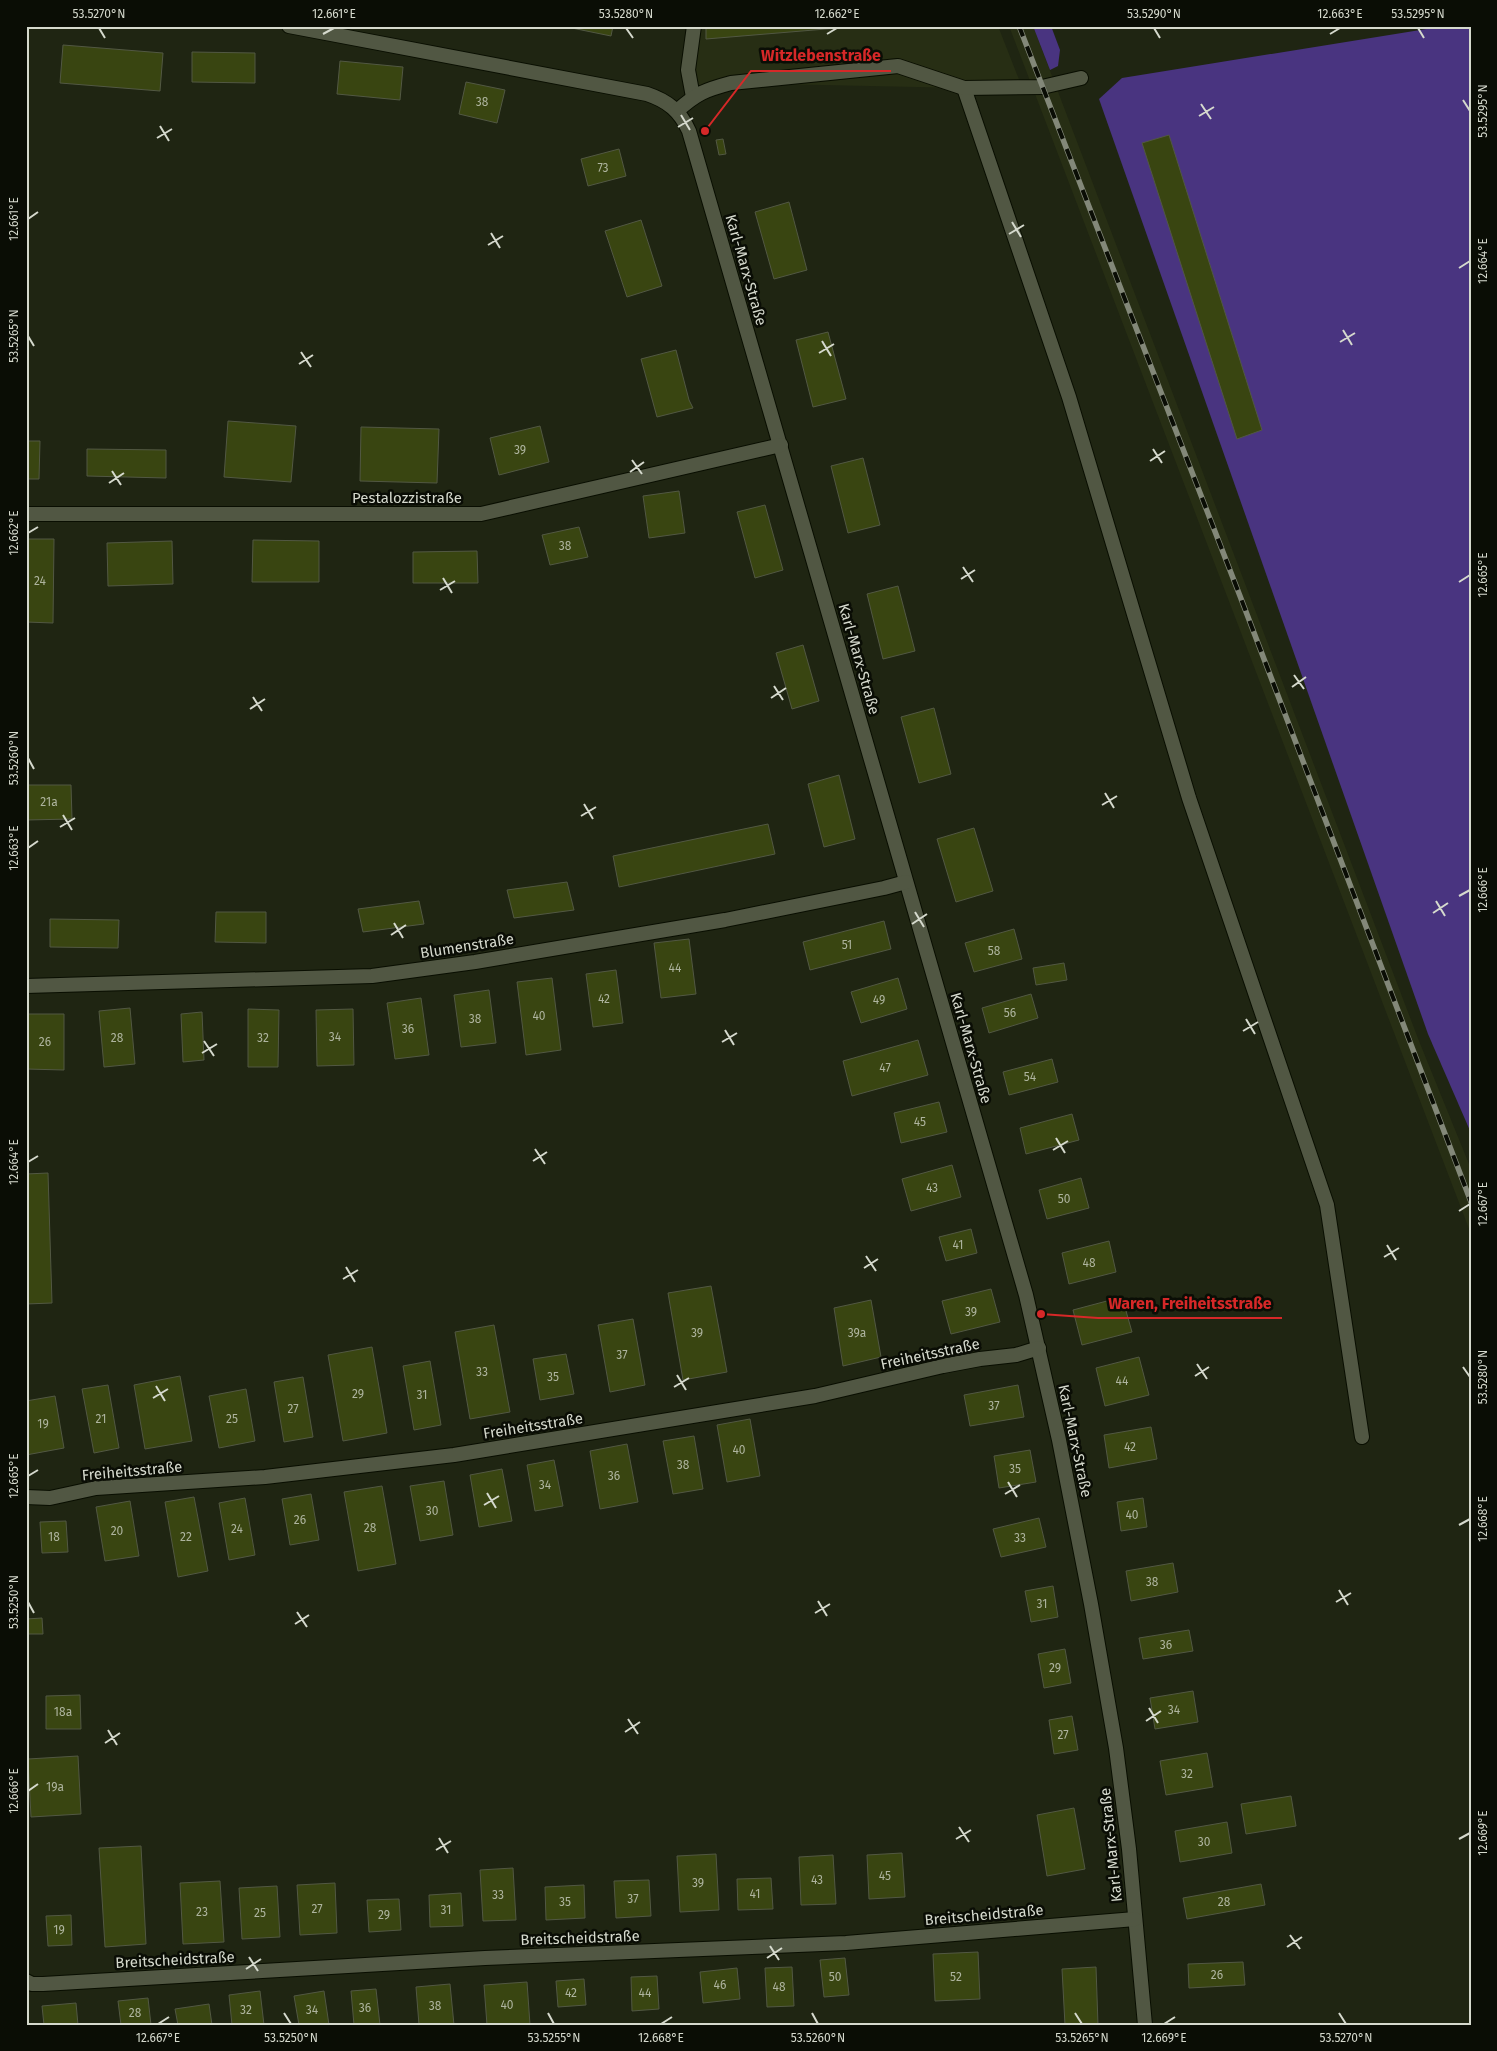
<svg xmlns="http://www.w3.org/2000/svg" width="1497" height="2051" font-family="'Fira Sans',sans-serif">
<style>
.built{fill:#272e14}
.green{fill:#493480}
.building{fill:#394511;stroke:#525843}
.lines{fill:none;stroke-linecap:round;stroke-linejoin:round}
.service-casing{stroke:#090e01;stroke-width:16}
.minor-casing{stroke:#090e01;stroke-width:16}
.service{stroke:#515743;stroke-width:14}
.minor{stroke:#515743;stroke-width:14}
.rail-casing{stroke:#838879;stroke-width:5.5}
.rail{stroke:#0a0d05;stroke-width:4;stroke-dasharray:11;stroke-linecap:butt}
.ticks{fill:none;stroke:#d5d9cd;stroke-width:2}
.labels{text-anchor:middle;stroke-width:5;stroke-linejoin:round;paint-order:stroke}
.number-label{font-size:12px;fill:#aeb49e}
.street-label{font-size:15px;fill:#d5d9cd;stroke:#0a0d05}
.leader{fill:none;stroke:#d62828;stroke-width:2}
.callout-dot{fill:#d62828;stroke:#0a0d05;stroke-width:2}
.callout-label{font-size:16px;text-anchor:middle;font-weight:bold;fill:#d62828;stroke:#0a0d05;stroke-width:5;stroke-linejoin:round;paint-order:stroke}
.neatline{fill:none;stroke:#d5d9cd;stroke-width:2}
.ticks-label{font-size:12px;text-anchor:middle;fill:#d5d9cd}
</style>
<rect width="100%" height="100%" fill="#1f2512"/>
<g class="built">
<polygon points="687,26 998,26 1020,82 964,88 731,83 693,97"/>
<polygon points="1009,26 1033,26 1419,1041 1471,1169 1471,1234"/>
</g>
<g class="green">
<polygon points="1033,26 1051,26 1060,50 1058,66 1050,70"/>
<polygon points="1445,26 1471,26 1471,1133 1428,1034 1099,99 1122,78"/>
</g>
<g class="building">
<polygon points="562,26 613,26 611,36"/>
<polygon points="706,26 862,26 706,39"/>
<polygon points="63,45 163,53 160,91 60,83"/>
<polygon points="192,52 255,53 255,83 192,82"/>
<polygon points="340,61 403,67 400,100 337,94"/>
<polygon points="466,82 505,90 497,123 459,114"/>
<polygon points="1169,135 1262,430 1237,439 1142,143"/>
<polygon points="723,139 726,154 719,155 716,140"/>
<polygon points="619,149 626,176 588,186 581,159"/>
<polygon points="789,202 807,270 774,279 755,212"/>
<polygon points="641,220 662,286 627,297 605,231"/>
<polygon points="828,332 846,399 813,407 796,340"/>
<polygon points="676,350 689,400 693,408 657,417 641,359"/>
<polygon points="228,421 296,426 291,482 224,477"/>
<polygon points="540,426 549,462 499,475 490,438"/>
<polygon points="361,427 439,429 437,483 360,481"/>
<polygon points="26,441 40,441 39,479 26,479"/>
<polygon points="87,449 166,450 166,478 87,476"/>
<polygon points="863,458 880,525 848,533 831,466"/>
<polygon points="679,491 685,533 649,538 643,496"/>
<polygon points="765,505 783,570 755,578 737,512"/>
<polygon points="579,527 588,557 550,565 542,535"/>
<polygon points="26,539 54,539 53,623 26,622"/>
<polygon points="253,540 319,541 319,582 252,582"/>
<polygon points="172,541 173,584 108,586 107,543"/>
<polygon points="477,551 478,583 413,583 413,552"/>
<polygon points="898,586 915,651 883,659 867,594"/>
<polygon points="803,645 819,701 792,709 776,653"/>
<polygon points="934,708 951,774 919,783 901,717"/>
<polygon points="839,775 855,839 824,847 808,784"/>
<polygon points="26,785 71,785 72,819 26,820"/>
<polygon points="768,824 775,854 619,887 613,856"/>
<polygon points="974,828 993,891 956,902 937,839"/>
<polygon points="567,882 574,910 514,918 507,890"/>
<polygon points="419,901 424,924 363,932 358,909"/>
<polygon points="216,912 266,912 266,943 215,942"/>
<polygon points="50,919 119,920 118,948 50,947"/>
<polygon points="884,921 891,949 810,970 803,942"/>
<polygon points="1014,929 1022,959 974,972 965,943"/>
<polygon points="689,939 696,994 661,998 654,943"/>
<polygon points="1064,963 1067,980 1036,985 1033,968"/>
<polygon points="616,970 623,1023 593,1027 586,974"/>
<polygon points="552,978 561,1050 526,1055 517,982"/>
<polygon points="898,978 907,1009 861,1023 851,992"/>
<polygon points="489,990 496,1043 461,1047 454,995"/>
<polygon points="1031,994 1038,1018 989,1033 982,1008"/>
<polygon points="421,998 429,1055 395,1059 387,1003"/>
<polygon points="130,1008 135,1064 104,1067 99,1011"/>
<polygon points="248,1009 279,1010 278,1067 248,1067"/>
<polygon points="353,1009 354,1065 317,1066 316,1010"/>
<polygon points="202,1012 204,1060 183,1062 181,1014"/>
<polygon points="26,1014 64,1014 64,1070 26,1069"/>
<polygon points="918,1040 928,1075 852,1096 843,1061"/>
<polygon points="1052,1059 1058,1082 1009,1095 1003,1072"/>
<polygon points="939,1102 947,1132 901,1143 894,1113"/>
<polygon points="1072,1114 1079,1140 1026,1154 1020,1128"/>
<polygon points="952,1165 961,1197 911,1211 902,1179"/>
<polygon points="48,1173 52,1303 26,1304 26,1174"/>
<polygon points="1081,1178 1089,1208 1047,1219 1039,1190"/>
<polygon points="971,1229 977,1253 946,1261 939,1237"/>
<polygon points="1109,1241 1116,1272 1069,1284 1062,1253"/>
<polygon points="711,1286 727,1372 683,1380 668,1293"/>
<polygon points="991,1289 1000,1322 951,1334 942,1301"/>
<polygon points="1122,1297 1132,1332 1082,1345 1073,1310"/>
<polygon points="871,1300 881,1357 843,1366 834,1308"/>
<polygon points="633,1319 645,1385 610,1392 598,1325"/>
<polygon points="494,1325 510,1412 470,1419 455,1332"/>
<polygon points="372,1347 387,1433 343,1441 328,1355"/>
<polygon points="566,1354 574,1394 540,1400 533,1359"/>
<polygon points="1139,1357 1149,1395 1105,1406 1096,1368"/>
<polygon points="430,1361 441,1425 414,1430 403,1366"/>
<polygon points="180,1376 192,1441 145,1449 134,1385"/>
<polygon points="303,1377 313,1437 284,1442 274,1382"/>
<polygon points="108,1385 119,1448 94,1453 82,1389"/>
<polygon points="1018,1385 1024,1417 970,1426 964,1395"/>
<polygon points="246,1389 255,1441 219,1448 209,1396"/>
<polygon points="55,1396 64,1448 26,1455 26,1401"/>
<polygon points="750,1419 760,1476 727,1482 717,1425"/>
<polygon points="1151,1427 1157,1459 1109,1468 1104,1435"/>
<polygon points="694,1436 703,1489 673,1494 663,1441"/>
<polygon points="627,1444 638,1502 600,1509 590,1451"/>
<polygon points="1030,1450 1036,1482 999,1488 994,1456"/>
<polygon points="554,1460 563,1506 535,1511 527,1465"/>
<polygon points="502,1469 512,1521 479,1527 470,1475"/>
<polygon points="444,1481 453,1535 420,1541 410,1486"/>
<polygon points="382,1486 396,1564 358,1571 344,1492"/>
<polygon points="311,1494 319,1540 290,1545 282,1499"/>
<polygon points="194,1497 208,1571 178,1577 165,1502"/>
<polygon points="245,1498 255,1555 229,1560 219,1503"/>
<polygon points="1143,1498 1147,1527 1121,1531 1117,1502"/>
<polygon points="130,1501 139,1556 105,1561 96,1507"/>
<polygon points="1039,1518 1046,1547 1001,1557 993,1529"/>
<polygon points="66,1521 68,1552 42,1553 40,1522"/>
<polygon points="1173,1563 1178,1592 1131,1601 1126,1571"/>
<polygon points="1053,1586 1058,1617 1031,1622 1025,1591"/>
<polygon points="42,1618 43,1634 26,1634 26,1619"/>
<polygon points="1189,1630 1193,1651 1143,1659 1139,1638"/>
<polygon points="1065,1649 1071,1683 1044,1688 1038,1654"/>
<polygon points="1193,1691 1198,1722 1155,1729 1150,1698"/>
<polygon points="80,1695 81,1729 46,1729 46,1696"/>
<polygon points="1072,1716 1078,1750 1054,1754 1049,1720"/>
<polygon points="1207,1753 1213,1787 1166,1795 1160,1761"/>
<polygon points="78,1756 81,1814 31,1817 28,1759"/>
<polygon points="1291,1796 1296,1826 1246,1834 1241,1804"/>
<polygon points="1074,1808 1085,1869 1047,1876 1037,1815"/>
<polygon points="1227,1822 1232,1853 1180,1862 1175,1831"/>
<polygon points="141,1846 146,1944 105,1947 99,1848"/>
<polygon points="902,1853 905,1897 869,1899 867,1855"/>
<polygon points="716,1854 719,1910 680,1912 677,1856"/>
<polygon points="833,1855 836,1904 801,1905 799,1857"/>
<polygon points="513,1868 516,1920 483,1921 480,1870"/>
<polygon points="771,1878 773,1909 738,1910 737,1879"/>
<polygon points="649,1880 651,1916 616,1918 614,1881"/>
<polygon points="220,1881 224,1942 183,1944 180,1883"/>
<polygon points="335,1883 337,1933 300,1935 297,1885"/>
<polygon points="1261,1884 1265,1905 1187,1919 1183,1898"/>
<polygon points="584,1885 585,1918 546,1920 545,1887"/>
<polygon points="277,1886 280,1937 242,1939 239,1888"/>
<polygon points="461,1893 463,1926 430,1927 429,1895"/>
<polygon points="399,1899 401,1930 369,1932 367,1900"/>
<polygon points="71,1915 72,1945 48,1946 46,1916"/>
<polygon points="978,1952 980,1999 935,2001 933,1954"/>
<polygon points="845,1958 849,1995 824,1997 820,1960"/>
<polygon points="1243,1962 1245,1985 1189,1988 1188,1964"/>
<polygon points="792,1967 794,2006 767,2007 765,1968"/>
<polygon points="1096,1967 1098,2025 1065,2025 1062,1969"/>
<polygon points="737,1968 740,1999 703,2003 700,1972"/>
<polygon points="657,1976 659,2009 632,2011 631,1977"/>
<polygon points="584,1979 586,2005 558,2007 556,1981"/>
<polygon points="527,1982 530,2025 487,2025 484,1985"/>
<polygon points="450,1984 454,2025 419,2025 416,1987"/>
<polygon points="376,1989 380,2025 354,2025 351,1991"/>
<polygon points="260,1991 264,2025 232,2025 229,1995"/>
<polygon points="324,1991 329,2025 299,2025 294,1996"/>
<polygon points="148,1998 151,2025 121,2025 118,2001"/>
<polygon points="76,2003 78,2025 44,2025 42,2006"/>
<polygon points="209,2004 212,2025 178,2025 175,2009"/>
</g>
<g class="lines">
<defs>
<g id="service">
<polyline points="964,88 1069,397 1189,798 1327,1205 1362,1437"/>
<polyline points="693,97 688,70 694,26"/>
</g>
<g id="minor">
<path d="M 289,26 L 647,94 C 668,101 680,111 689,131 L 1026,1295 L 1059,1440 L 1091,1604 L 1116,1748 L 1129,1849 L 1145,2025"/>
<path d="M 677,111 C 697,93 705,90 731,83 L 898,66 L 964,88 L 1042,87 L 1081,78"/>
<polyline points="26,514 481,514 781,445"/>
<polyline points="26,986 372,976 475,962 725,920 884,888 906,882"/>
<polyline points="26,1497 50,1498 96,1488 265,1477 454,1455 815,1396 943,1366 980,1359 1016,1355 1039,1348"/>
<polyline points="26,1981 32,1984 43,1984 485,1958 846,1943 1135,1919"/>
</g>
</defs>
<use href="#service" class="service-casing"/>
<use href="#minor" class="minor-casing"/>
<use href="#service" class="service"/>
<use href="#minor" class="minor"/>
<defs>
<polyline id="rail" points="1019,26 1240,596 1471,1202"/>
</defs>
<use href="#rail" class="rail-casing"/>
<use href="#rail" class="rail"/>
</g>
<path class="ticks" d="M 99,28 L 105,38M 626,28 L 633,38M 1154,28 L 1160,38M 1418,28 L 1424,38M 323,34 L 334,28M 827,34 L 837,28M 1330,34 L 1340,28M 1463,100 L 1470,111M 1201,104 L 1211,119M 681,115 L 690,130M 1199,116 L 1214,107M 160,126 L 169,141M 678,127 L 693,118M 157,138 L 172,129M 28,219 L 38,212M 1012,222 L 1021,237M 491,233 L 500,248M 1009,234 L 1024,225M 488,245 L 503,236M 1459,268 L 1470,261M 1343,330 L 1352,345M 28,336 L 34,346M 822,341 L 831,356M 1340,342 L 1355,333M 301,352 L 311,367M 819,353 L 834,344M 299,364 L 313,355M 1153,449 L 1162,463M 632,460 L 642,474M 1150,461 L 1165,451M 112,471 L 121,485M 630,472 L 644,462M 109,483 L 124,473M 28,533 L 38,527M 963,567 L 973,582M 443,578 L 452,593M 961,579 L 975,570M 1459,582 L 1470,575M 440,590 L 455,581M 1294,675 L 1304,689M 774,686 L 783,700M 1292,687 L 1306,677M 253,697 L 262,711M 771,698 L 786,688M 250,709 L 265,699M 28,758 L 34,769M 1105,793 L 1114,808M 584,804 L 593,819M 1102,805 L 1117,796M 63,815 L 72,830M 581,816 L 596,807M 60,827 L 75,818M 28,848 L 38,841M 1459,896 L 1470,890M 1436,901 L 1445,916M 915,912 L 924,927M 1433,913 L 1448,903M 394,923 L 403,938M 912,924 L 927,914M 391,935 L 406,925M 1246,1019 L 1255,1034M 725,1030 L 734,1045M 1243,1031 L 1258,1022M 204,1041 L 214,1056M 722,1042 L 737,1033M 202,1053 L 217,1044M 1056,1138 L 1065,1153M 535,1149 L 545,1164M 1053,1150 L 1068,1141M 533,1161 L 547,1152M 28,1162 L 38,1156M 1459,1211 L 1470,1204M 1387,1245 L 1396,1260M 866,1256 L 876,1271M 1384,1257 L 1399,1248M 346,1267 L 355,1282M 864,1268 L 878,1259M 343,1279 L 358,1270M 1197,1364 L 1207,1379M 1463,1367 L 1470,1377M 677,1375 L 686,1390M 1195,1376 L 1209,1367M 156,1386 L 165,1401M 674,1387 L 689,1378M 153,1398 L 168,1389M 28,1476 L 38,1470M 1008,1482 L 1017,1497M 487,1493 L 496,1508M 1005,1494 L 1020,1485M 484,1505 L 499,1496M 1459,1525 L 1470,1519M 1339,1590 L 1348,1605M 818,1601 L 827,1616M 28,1602 L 34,1613M 1336,1602 L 1351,1593M 297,1612 L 307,1627M 815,1613 L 830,1604M 295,1624 L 309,1615M 1149,1708 L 1158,1723M 628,1719 L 638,1734M 1146,1721 L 1161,1711M 108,1730 L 117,1745M 625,1732 L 640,1722M 105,1743 L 120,1733M 28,1791 L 38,1784M 959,1827 L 969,1842M 439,1838 L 448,1853M 956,1839 L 971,1830M 1459,1839 L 1470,1833M 436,1850 L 451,1841M 1290,1935 L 1300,1949M 770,1946 L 779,1960M 1287,1947 L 1302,1937M 249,1957 L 258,1971M 767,1958 L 782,1948M 246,1969 L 261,1959M 284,2013 L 291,2024M 548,2013 L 554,2024M 812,2013 L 818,2024M 1075,2013 L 1082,2024M 1339,2013 L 1346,2024M 158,2024 L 169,2017M 661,2024 L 672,2017M 1164,2024 L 1175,2017"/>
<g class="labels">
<g class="number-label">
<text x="482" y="106">38</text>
<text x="603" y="172">73</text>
<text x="520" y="454">39</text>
<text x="565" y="550">38</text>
<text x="40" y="585">24</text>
<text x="49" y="806">21a</text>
<text x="847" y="949">51</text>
<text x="994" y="955">58</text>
<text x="675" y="972">44</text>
<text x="604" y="1003">42</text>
<text x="879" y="1004">49</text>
<text x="1010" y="1017">56</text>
<text x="539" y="1020">40</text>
<text x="475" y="1023">38</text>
<text x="408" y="1033">36</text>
<text x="335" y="1041">34</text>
<text x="117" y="1042">28</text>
<text x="263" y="1042">32</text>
<text x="45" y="1046">26</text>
<text x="885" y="1072">47</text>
<text x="1030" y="1081">54</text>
<text x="920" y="1126">45</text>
<text x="932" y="1192">43</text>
<text x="1064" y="1203">50</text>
<text x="958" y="1249">41</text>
<text x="1089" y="1267">48</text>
<text x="971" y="1316">39</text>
<text x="697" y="1337">39</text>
<text x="857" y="1337">39a</text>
<text x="622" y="1359">37</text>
<text x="482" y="1376">33</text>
<text x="553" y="1381">35</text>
<text x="1122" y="1385">44</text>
<text x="358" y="1398">29</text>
<text x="422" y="1399">31</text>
<text x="994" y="1410">37</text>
<text x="293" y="1413">27</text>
<text x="101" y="1423">21</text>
<text x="232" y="1423">25</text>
<text x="43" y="1428">19</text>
<text x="1130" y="1451">42</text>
<text x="739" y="1454">40</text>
<text x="683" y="1469">38</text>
<text x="1015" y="1473">35</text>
<text x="614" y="1480">36</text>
<text x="545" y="1489">34</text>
<text x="432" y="1515">30</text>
<text x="1132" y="1519">40</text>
<text x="300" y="1524">26</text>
<text x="370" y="1532">28</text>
<text x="237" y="1533">24</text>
<text x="117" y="1535">20</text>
<text x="54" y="1541">18</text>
<text x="186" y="1541">22</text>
<text x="1020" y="1542">33</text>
<text x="1152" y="1586">38</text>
<text x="1042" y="1608">31</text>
<text x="1166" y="1649">36</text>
<text x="1055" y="1672">29</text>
<text x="1174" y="1714">34</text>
<text x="63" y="1716">18a</text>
<text x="1063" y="1739">27</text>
<text x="1187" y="1778">32</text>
<text x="55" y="1791">19a</text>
<text x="1204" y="1846">30</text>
<text x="885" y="1880">45</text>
<text x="817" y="1884">43</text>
<text x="698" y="1887">39</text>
<text x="755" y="1898">41</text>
<text x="498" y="1899">33</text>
<text x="633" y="1903">37</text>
<text x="565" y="1906">35</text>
<text x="1224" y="1906">28</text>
<text x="317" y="1913">27</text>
<text x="446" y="1914">31</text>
<text x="202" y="1916">23</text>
<text x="260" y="1917">25</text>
<text x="384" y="1919">29</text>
<text x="59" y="1934">19</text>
<text x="1217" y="1979">26</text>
<text x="835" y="1981">50</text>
<text x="956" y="1981">52</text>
<text x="720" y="1989">46</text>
<text x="779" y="1991">48</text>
<text x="571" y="1997">42</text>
<text x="645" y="1997">44</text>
<text x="507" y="2009">40</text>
<text x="435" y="2010">38</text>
<text x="365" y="2012">36</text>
<text x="246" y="2014">32</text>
<text x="312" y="2014">34</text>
<text x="135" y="2017">28</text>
</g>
<g class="street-label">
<text transform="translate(746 270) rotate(74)" y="5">Karl-Marx-Straße</text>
<text x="407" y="503">Pestalozzistraße</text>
<text transform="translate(859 659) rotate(74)" y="5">Karl-Marx-Straße</text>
<text transform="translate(467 946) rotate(-9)" y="5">Blumenstraße</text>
<text transform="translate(971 1048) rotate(74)" y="5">Karl-Marx-Straße</text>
<text transform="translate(930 1354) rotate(-12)" y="5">Freiheitsstraße</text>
<text transform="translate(533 1426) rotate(-9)" y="5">Freiheitsstraße</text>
<text transform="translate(1075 1441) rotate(78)" y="5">Karl-Marx-Straße</text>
<text transform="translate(132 1471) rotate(-5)" y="5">Freiheitsstraße</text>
<text transform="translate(1111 1845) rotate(-96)" y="5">Karl-Marx-Straße</text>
<text transform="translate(984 1915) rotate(-5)" y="5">Breitscheidstraße</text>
<text transform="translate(580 1938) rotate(-2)" y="5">Breitscheidstraße</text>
<text transform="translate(175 1960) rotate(-3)" y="5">Breitscheidstraße</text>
</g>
</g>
<path class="leader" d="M705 131L751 71H891M1041 1314L1098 1318H1282"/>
<g class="callout-dot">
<circle cx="705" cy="131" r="5"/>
<circle cx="1041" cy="1314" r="5"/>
</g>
<g class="callout-label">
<text x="821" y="61">Witzlebenstraße</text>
<text x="1190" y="1309">Waren, Freiheitsstraße</text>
</g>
<rect width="1497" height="2051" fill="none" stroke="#0a0d05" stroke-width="55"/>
<rect x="28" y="28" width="1442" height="1996" class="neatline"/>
<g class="ticks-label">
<text x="99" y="18">53.5270°N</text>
<text x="334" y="18">12.661°E</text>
<text x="626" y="18">53.5280°N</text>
<text x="837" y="18">12.662°E</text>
<text x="1154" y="18">53.5290°N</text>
<text x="1340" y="18">12.663°E</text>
<text x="1418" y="18">53.5295°N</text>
<text transform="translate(1483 111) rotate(-90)" y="4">53.5295°N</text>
<text transform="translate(14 219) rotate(-90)" y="4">12.661°E</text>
<text transform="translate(1483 261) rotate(-90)" y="4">12.664°E</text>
<text transform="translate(14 336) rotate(-90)" y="4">53.5265°N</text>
<text transform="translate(14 533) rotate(-90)" y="4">12.662°E</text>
<text transform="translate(1483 575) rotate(-90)" y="4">12.665°E</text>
<text transform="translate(14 758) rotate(-90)" y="4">53.5260°N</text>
<text transform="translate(14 848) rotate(-90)" y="4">12.663°E</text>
<text transform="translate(1483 890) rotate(-90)" y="4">12.666°E</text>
<text transform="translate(14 1162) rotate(-90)" y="4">12.664°E</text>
<text transform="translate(1483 1204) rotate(-90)" y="4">12.667°E</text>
<text transform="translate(1483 1377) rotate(-90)" y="4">53.5280°N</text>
<text transform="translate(14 1476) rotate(-90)" y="4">12.665°E</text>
<text transform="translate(1483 1519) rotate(-90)" y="4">12.668°E</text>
<text transform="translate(14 1602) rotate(-90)" y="4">53.5250°N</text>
<text transform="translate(14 1791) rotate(-90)" y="4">12.666°E</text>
<text transform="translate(1483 1833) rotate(-90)" y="4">12.669°E</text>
<text x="158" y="2042">12.667°E</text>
<text x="291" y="2042">53.5250°N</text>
<text x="554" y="2042">53.5255°N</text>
<text x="661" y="2042">12.668°E</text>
<text x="818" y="2042">53.5260°N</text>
<text x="1082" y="2042">53.5265°N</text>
<text x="1164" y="2042">12.669°E</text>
<text x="1346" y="2042">53.5270°N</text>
</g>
</svg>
